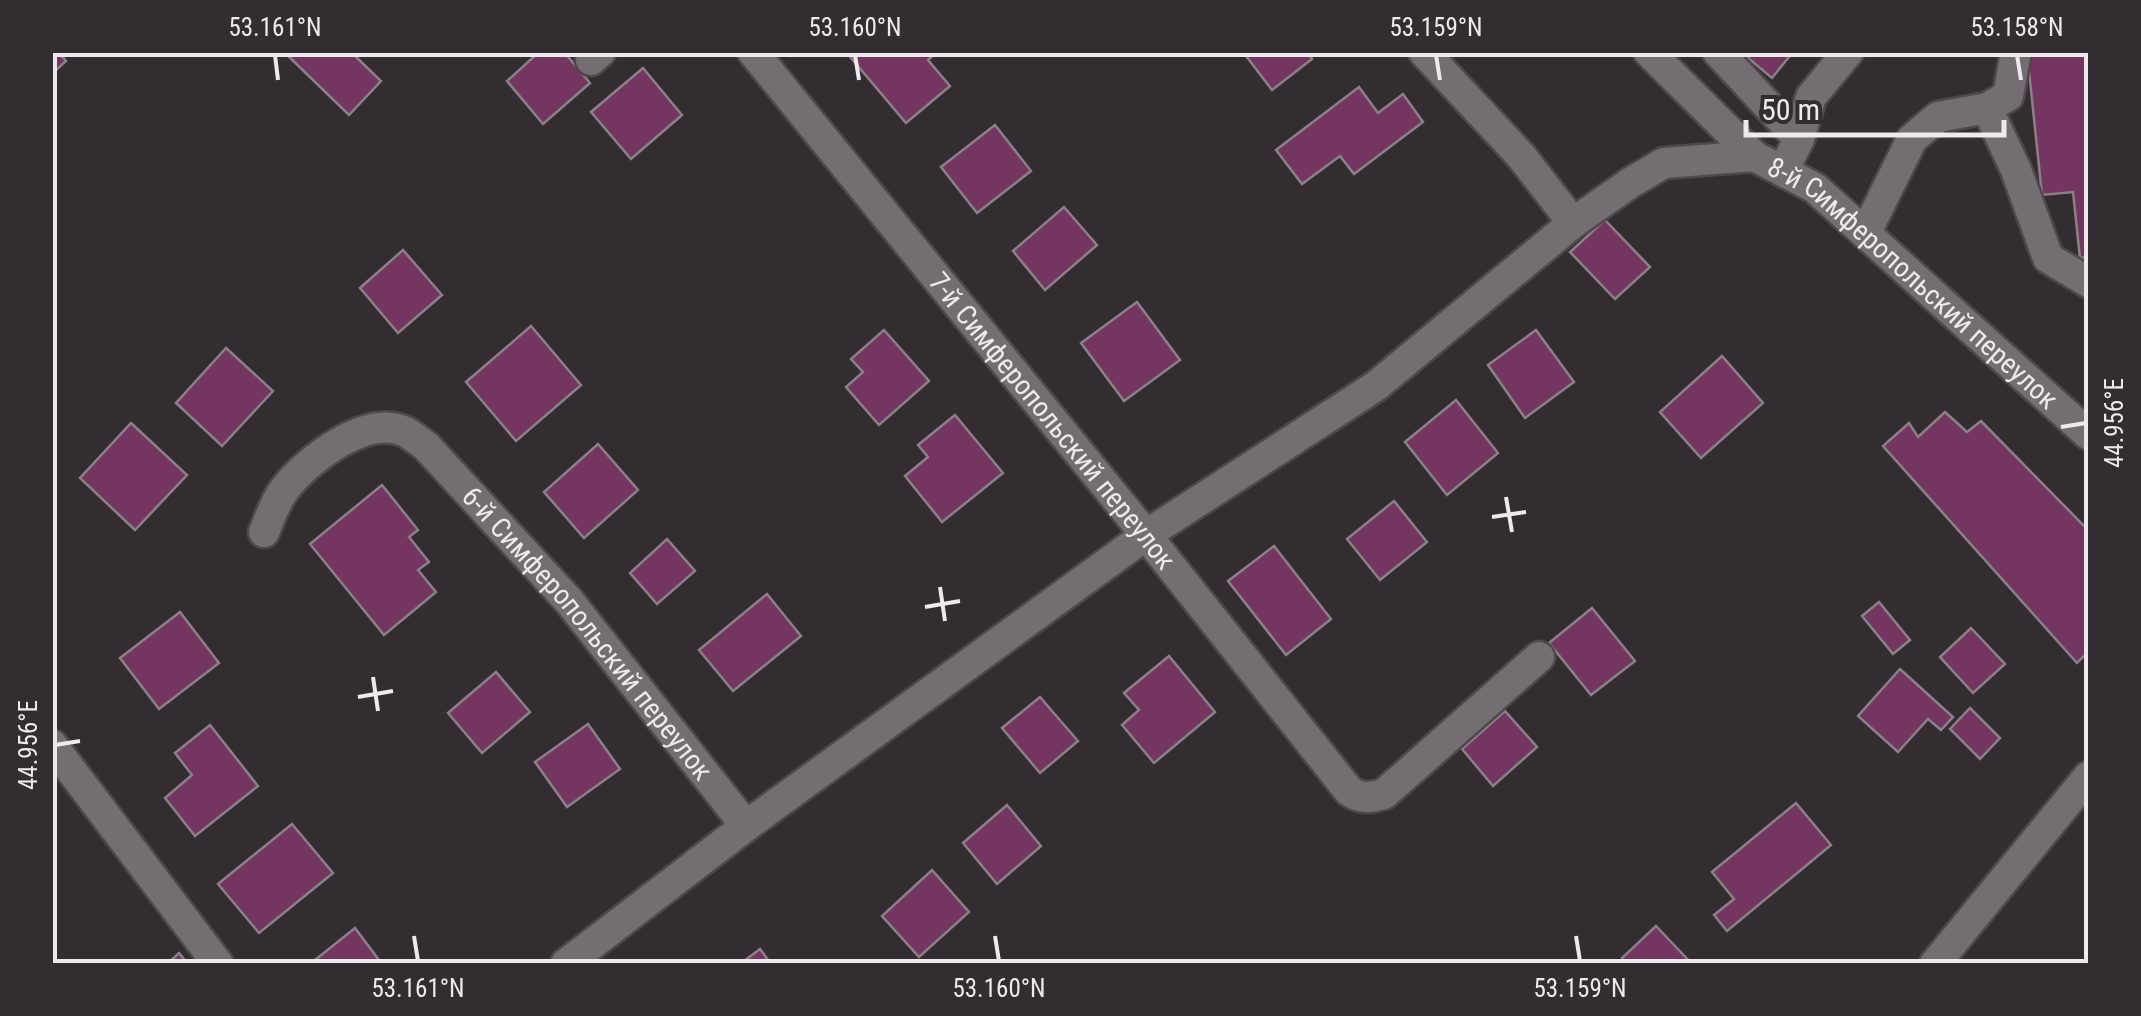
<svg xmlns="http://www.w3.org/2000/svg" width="2141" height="1016" font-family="'Roboto Condensed',sans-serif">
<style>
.building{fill:#753561;stroke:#898186;stroke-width:2.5}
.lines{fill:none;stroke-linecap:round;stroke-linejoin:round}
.minor-casing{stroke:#4e484c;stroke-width:35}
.minor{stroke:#746d71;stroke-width:30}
.ticks{fill:none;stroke:#eee9ec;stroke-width:4}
.labels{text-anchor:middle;stroke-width:8;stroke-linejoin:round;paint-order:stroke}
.street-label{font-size:28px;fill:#eee9ec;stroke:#332d31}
.neatline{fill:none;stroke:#eee9ec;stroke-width:4}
.ticks-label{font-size:25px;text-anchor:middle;fill:#eee9ec}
</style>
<rect width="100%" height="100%" fill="#332d31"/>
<g class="building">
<polygon points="52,52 58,52 66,61 52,74"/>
<polygon points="284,52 351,52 381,81 349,115"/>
<polygon points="539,52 564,52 590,83 543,124 507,81"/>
<polygon points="846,52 937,52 928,60 950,86 906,123"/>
<polygon points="1243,52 1307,52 1312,59 1272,90"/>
<polygon points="1741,52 1793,52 1772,78"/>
<polygon points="2027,52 2088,52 2088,257 2080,258 2073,192 2042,195"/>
<polygon points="643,68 682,115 631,159 591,112"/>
<polygon points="1359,87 1378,113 1403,94 1423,122 1354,174 1340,156 1302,184 1276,150"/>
<polygon points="995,125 1031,171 977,213 941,167"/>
<polygon points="1064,207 1097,245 1045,290 1013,251"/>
<polygon points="1605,220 1650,267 1615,299 1570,252"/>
<polygon points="403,250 442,295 398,333 360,288"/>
<polygon points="1137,302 1180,360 1124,401 1081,343"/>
<polygon points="531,326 581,385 516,441 466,382"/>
<polygon points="884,330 929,381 879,425 846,387 863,372 851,359"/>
<polygon points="1536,330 1574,382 1525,418 1488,365"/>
<polygon points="226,348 273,391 222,446 176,403"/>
<polygon points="1722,356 1763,403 1701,458 1660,412"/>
<polygon points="1456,400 1498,453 1447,495 1405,442"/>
<polygon points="1945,412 1967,432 1981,421 2088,530 2088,652 2077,663 1883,446 1909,423 1918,437"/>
<polygon points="955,415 1003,473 942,522 905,476 928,457 918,445"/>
<polygon points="131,423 187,475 135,530 80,478"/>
<polygon points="598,444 638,490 584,538 544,492"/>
<polygon points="382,485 418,530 409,537 429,562 418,570 436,592 384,635 310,544"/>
<polygon points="1394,501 1427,542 1380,580 1347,539"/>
<polygon points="667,539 695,571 657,604 630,573"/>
<polygon points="1274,546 1331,619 1286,655 1228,581"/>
<polygon points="767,594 801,636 733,691 699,650"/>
<polygon points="1879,602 1910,640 1893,654 1862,616"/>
<polygon points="1592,608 1635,661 1591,695 1549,643"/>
<polygon points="180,612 219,663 159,709 120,658"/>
<polygon points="1971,628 2005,664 1973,693 1940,657"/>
<polygon points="1169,656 1215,712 1154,763 1122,725 1139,710 1124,693"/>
<polygon points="1900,669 1953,717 1941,730 1928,719 1898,752 1858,716"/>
<polygon points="496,672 530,712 482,753 448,713"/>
<polygon points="1040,697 1078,741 1040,773 1002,728"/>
<polygon points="1970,708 2000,738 1980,759 1950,729"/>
<polygon points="1505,711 1537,747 1493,786 1462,749"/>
<polygon points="588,724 620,769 567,807 535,762"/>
<polygon points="210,725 258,786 195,836 165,798 192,775 175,753"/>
<polygon points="1796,803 1831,845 1727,931 1714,915 1734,899 1712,872"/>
<polygon points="1007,805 1041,846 997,884 963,843"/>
<polygon points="292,824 333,873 259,933 218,884"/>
<polygon points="932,870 969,912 919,957 882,916"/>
<polygon points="1656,926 1692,964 1627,964 1622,958"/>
<polygon points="355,928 382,964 310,964"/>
<polygon points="760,949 771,964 740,964"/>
<polygon points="179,953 188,964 167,964"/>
</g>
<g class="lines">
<defs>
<g id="minor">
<path id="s1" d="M 753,52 L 1146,535 L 1349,791 C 1361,799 1370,798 1384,794 L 1539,657"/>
<polyline points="1424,52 1522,157 1573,223"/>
<path id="s2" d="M 1649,52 L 1754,156 L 1815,188 L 2088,434"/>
<polyline points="1718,52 1799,139"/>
<polyline points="591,60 600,52"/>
<polyline points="1987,108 2016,170 2048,258 2088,282"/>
<polyline points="1786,173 1789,159 1799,139 1811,97 1848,52"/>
<polyline points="1866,232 1912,139 1938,117 1987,108 2008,96 2016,52"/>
<path id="s3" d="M 264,532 C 270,518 275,502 284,490 C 307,460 367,413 406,432 C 413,436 420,442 426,446 L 569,601 L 746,826"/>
<polyline points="52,745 218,964"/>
<polyline points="566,964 746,826 1146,535 1376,386 1573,223 1630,183 1664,163 1754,156"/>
<polyline points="1935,964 2088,777"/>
</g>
</defs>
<use href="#minor" class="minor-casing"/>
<use href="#minor" class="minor"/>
</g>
<path class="ticks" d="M 275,55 L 278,80M 855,55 L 859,80M 1436,55 L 1440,80M 2017,55 L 2021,80M 2061,427 L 2086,423M 1506,497 L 1512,532M 1492,517 L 1526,512M 940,587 L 945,621M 925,607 L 960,601M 373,677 L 378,711M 358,697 L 393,691M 55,745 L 80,741M 414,936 L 418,961M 995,936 L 999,961M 1576,936 L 1580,961"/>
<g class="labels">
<g class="street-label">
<text dy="10" stroke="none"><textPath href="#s2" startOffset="352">8-й Симферопольский переулок</textPath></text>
<text dy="10" stroke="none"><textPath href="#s1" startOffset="475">7-й Симферопольский переулок</textPath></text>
<text dy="10" stroke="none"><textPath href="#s3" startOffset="462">6-й Симферопольский переулок</textPath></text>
</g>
</g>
<rect width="2141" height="1016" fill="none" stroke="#332d31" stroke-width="110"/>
<path d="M1746 120v15h258v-15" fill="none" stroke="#eee9ec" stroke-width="5"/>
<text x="1761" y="120" font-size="30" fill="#eee9ec" stroke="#332d31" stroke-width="8" paint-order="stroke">50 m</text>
<rect x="55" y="55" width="2031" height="906" class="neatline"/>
<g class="ticks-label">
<text x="275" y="36">53.161°N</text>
<text x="855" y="36">53.160°N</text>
<text x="1436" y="36">53.159°N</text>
<text x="2017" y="36">53.158°N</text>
<text transform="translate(2114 423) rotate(-90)" y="9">44.956°E</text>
<text transform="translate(28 745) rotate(-90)" y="9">44.956°E</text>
<text x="418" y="997">53.161°N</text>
<text x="999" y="997">53.160°N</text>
<text x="1580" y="997">53.159°N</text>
</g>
</svg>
